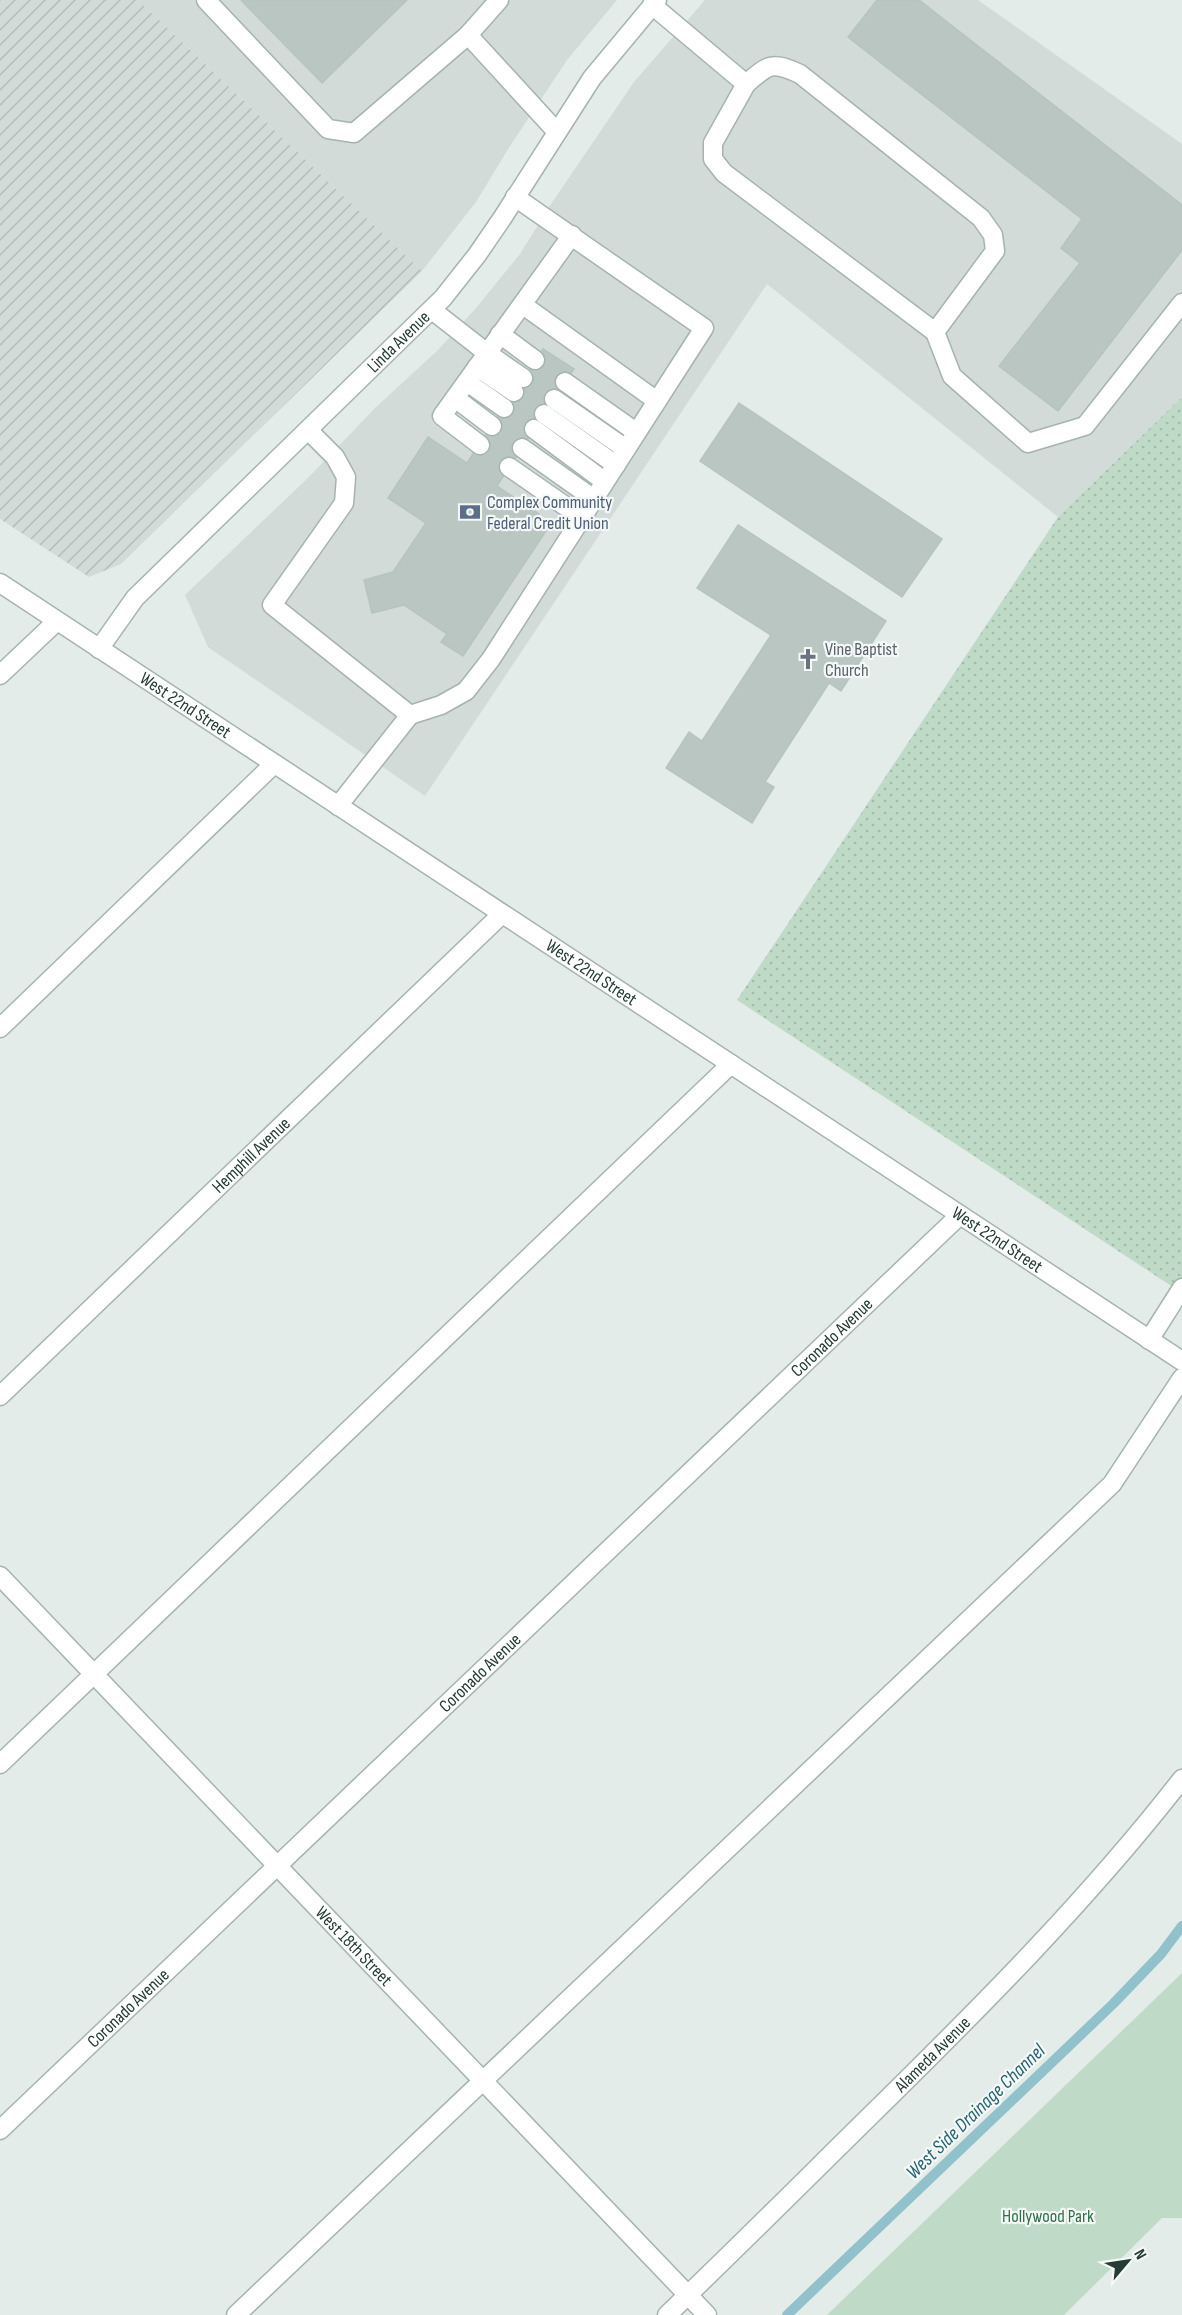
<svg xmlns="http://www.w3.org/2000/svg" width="1182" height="2315" font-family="'Sofia Sans Condensed',sans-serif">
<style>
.built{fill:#d2dbd7}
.industrial{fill:url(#industrial-furrows)}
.grass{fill:url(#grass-dots)}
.park{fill:#bfdac6}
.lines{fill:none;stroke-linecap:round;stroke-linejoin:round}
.stream{stroke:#91c2cb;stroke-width:10}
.building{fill:#b9c6c1;stroke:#b6c4bf;stroke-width:1.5}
.service-casing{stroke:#a6b3af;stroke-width:21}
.minor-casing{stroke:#a6b3af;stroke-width:21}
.tertiary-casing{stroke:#a6b3af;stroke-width:21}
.service{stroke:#fff;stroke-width:18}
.minor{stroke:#fff;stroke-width:18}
.tertiary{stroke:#fff;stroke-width:18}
.labels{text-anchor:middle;stroke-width:4.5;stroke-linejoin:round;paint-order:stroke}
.street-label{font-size:18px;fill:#253b35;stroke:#f4f8f6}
.service-label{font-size:18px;fill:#4e5e75;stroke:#f4f8f6;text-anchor:start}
.worship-label{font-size:18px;fill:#5b616d;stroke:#f4f8f6;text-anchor:start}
.park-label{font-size:18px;fill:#336e4a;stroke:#f4f8f6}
.water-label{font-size:20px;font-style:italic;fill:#256471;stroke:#f4f8f6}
</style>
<defs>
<pattern id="industrial-furrows" width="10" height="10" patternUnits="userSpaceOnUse" patternTransform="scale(1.5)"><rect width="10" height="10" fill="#d2dbd7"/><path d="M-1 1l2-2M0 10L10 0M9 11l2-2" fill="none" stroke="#b4bdb9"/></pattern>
<pattern id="grass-dots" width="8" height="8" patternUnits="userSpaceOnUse" patternTransform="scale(1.5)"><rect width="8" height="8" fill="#bfdac6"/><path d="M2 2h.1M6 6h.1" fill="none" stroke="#a4bcab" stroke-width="1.8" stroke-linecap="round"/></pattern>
</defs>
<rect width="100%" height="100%" fill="#e3ece8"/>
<g class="built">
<polygon points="138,0 617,0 567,60 510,146 476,202 422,271"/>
<polygon points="705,0 978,0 1182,144 1182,397 1058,517 767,284 425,796 208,647 185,595 309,477 375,408 437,351 476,308 520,254 551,204 634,82"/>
</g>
<polygon class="industrial" points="0,0 138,0 422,271 121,564 89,577 0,519"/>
<polygon class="grass" points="1182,397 1182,1293 737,1000 1058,517"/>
<polygon class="park" points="1182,1973 1182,2218 1162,2218 1064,2315 827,2315"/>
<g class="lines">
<polyline class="stream" points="787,2315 1113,2004 1161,1954 1182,1926"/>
</g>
<g class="building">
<polygon points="241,0 407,0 322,83"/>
<polygon points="877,0 919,0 1182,205 1182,250 1058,411 999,366 1080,263 1061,248 1082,219 848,37"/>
<polygon points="543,349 574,369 497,486 539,514 533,523 546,531 463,656 441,642 447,634 404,605 372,613 364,580 393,572 426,523 388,498 428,437 467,463"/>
<polygon points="739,403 942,539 902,597 700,461"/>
<polygon points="738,525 886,621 841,691 829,683 765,782 774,787 752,823 666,768 689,732 702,741 771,635 697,588"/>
</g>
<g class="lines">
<defs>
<g id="service">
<polyline points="206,0 328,129 354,133 468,35 499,0"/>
<path d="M 652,5 L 746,84 L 713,143 L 713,159 L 724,173 L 935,332 L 995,251 L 993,235 L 981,218 L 800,74 C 772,61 769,64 746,84"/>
<polyline points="468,35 557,132"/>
<polyline points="523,305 657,401"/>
<polyline points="432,310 487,353 523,378"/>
<polyline points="935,332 952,376 1028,443 1085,426 1182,303"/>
<polyline points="500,334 535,360"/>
<polyline points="477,367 514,392"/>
<polyline points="467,382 504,408"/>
<polyline points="565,382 636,432"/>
<polyline points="455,398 492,426"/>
<polyline points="554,399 626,449"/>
<polyline points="544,414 616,465"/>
<polyline points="534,429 604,481"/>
<polyline points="308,430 335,457 346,477 344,503 272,605 410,715 338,806"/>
<polyline points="480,445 442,416 572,235"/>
<polyline points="522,448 594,499"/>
<polyline points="509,467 581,517"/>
<polyline points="410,715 441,705 466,691 491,659 704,328 515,197"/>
<polyline points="0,1028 274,764"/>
<polyline points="1149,1340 1182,1288"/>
<polyline points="0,1764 731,1064"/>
<polyline points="236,2315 1112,1484 1182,1378"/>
</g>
<g id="minor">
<path id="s1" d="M 99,649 L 135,598 L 443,298 L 477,255 L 503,217 L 592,78 L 657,0"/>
<polyline points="0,675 57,621"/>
<path id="s2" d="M 0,1396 L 502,914"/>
<path id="s3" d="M 0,1576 L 707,2315"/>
<path id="s4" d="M 0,2130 L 960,1215"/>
<path id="s5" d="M 667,2315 C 735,2250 801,2184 868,2118 C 978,2010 1087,1901 1182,1779"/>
</g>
<g id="tertiary">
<path id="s6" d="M 0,583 L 1182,1361"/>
</g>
</defs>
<use href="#service" class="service-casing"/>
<use href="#minor" class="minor-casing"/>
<use href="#tertiary" class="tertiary-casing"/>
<use href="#service" class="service"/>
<use href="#minor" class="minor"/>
<use href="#tertiary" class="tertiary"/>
</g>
<defs>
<symbol id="bank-bare" viewBox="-9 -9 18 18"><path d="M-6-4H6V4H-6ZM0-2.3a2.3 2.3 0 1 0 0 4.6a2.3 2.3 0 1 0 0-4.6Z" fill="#5c6f8a" stroke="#f4f8f6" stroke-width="2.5" paint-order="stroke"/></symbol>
<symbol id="church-bare" viewBox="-9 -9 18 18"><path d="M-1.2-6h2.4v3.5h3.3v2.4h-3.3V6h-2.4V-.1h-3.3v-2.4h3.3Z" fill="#6b7280" stroke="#f4f8f6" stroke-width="2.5" paint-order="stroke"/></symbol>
</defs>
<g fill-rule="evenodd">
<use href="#bank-bare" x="455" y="497" width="30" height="30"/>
<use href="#church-bare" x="793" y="644" width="30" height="30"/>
</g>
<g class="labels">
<g class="street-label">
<text dy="6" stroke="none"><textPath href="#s1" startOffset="430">Linda Avenue</textPath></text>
<text dy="6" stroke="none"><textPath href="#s6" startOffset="222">West 22nd Street</textPath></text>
<text dy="6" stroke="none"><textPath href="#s6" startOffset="708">West 22nd Street</textPath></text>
<text dy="6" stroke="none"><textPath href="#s2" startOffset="348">Hemphill Avenue</textPath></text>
<text dy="6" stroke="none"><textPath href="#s6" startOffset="1194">West 22nd Street</textPath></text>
<text dy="6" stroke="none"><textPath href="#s4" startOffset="1149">Coronado Avenue</textPath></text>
<text dy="6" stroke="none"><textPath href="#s4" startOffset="663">Coronado Avenue</textPath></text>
<text dy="6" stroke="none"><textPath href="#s3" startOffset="512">West 18th Street</textPath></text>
<text dy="6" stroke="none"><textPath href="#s4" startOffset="177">Coronado Avenue</textPath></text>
<text dy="6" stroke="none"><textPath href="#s5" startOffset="372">Alameda Avenue</textPath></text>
</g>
<g class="service-label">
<text x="487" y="508">Complex Community<tspan x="487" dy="21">Federal Credit Union</tspan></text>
</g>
<g class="worship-label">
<text x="825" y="655">Vine Baptist<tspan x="825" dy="21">Church</tspan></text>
</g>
<g class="park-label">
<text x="1048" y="2222">Hollywood Park</text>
</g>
<g class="water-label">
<text transform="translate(975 2111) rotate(-44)" y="7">West Side Drainage Channel</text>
</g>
</g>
<g transform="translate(1128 2261) rotate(61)" stroke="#f4f8f6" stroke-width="4.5" paint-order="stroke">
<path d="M0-4.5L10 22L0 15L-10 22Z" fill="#253b35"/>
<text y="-9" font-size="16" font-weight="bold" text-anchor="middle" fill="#253b35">N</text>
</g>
</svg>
